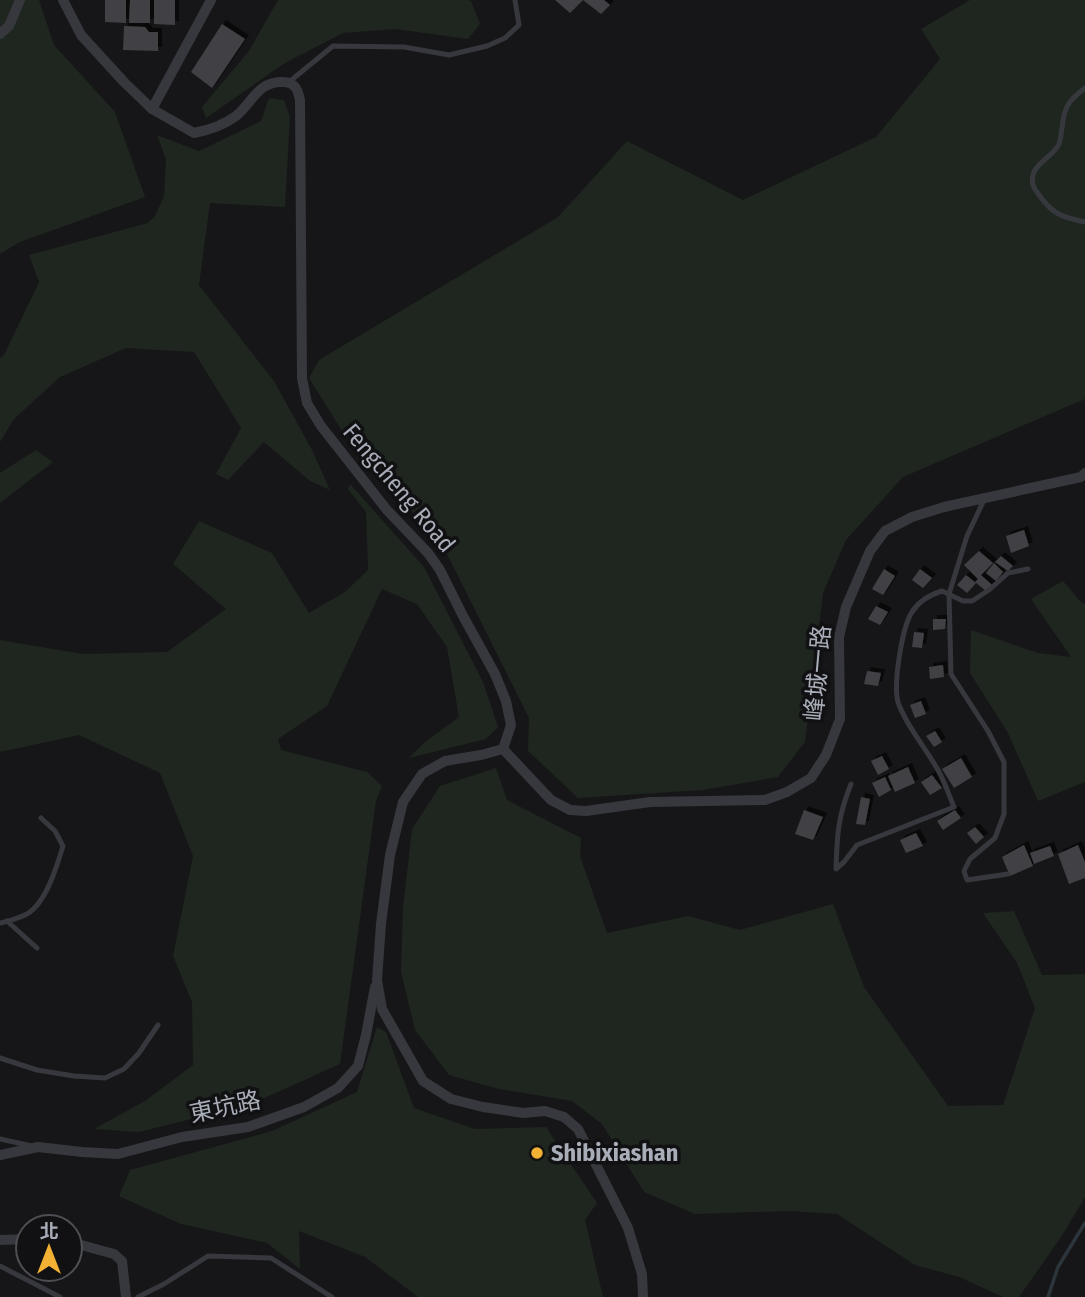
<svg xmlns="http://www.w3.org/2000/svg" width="1085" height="1297" font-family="'Fira Sans Condensed','Noto Sans TC',sans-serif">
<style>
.green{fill:#1e261f}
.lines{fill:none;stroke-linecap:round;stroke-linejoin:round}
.stream{stroke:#2c353c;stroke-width:3.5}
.building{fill:#404145;filter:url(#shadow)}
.service{stroke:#37383d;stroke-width:5}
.minor{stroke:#37383d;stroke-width:10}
.poi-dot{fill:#f2b134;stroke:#111113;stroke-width:2.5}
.labels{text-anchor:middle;stroke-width:7;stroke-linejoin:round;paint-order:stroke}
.street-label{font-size:24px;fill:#a8adb8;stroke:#111113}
.poi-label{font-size:24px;font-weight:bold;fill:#a8adb8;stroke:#111113;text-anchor:start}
</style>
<defs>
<filter id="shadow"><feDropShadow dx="4" dy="-4" stdDeviation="0" flood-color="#0009"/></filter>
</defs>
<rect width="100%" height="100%" fill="#161618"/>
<g class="green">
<polygon points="0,0 39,0 54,45 115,112 145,197 20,242 0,254"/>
<polygon points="278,0 468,0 471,1 480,24 468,39 395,29 343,33 285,63 206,118 202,107 249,51"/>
<polygon points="970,0 1085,0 1085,399 903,477 846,540 823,593 805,742 778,777 703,790 578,798 528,751 529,718 445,550 344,434 309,378 319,360 558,217 627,141 743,200 876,137 940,59 921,29"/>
<polygon points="269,98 284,100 290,117 285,207 210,203 199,285 274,381 312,450 330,490 310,481 264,442 228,480 216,474 241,428 194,352 126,348 60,377 14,419 0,442 0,358 4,355 39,282 29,255 148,223 155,216 164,196 166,160 157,135 199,151 261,121"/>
<polygon points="36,450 53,462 0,503 0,473"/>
<polygon points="351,485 424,567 483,682 498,727 486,739 409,758 425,742 459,717 447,647 417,604 382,589 327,706 278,739 281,750 367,772 382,786 376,801 340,1064 251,1104 139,1132 94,1129 145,1101 193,1065 192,1002 173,956 193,856 160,773 79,735 0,752 0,640 83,654 167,652 226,609 173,564 199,521 272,553 309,613 345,592 368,570 366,512 348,489 349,486"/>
<polygon points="1063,581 1080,601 1085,604 1085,782 1038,801 1008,733 970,673 971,630 1038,653 1071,657 1031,599"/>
<polygon points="496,768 507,800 581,838 580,856 607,933 688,916 740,930 833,904 864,987 948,1106 1003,1105 1035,1008 1017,963 983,913 1014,911 1042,975 1085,974 1085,1197 1062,1236 1019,1297 1003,1297 959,1277 915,1265 837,1214 789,1211 695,1214 644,1192 602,1124 572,1101 499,1089 449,1075 415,1030 401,972 403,908 412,829 440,786"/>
<polygon points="377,1027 386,1032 414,1108 475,1129 546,1127 597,1203 585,1220 603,1297 418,1297 365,1257 299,1231 300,1269 267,1243 181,1224 119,1196 130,1170 272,1131 357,1092"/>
</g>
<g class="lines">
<polyline class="stream" points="1048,1297 1058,1267 1085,1223"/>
</g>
<g class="building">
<polygon points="105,0 126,0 126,23 105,22"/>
<polygon points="130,0 150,0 150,23 129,23"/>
<polygon points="154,0 175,0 175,25 154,24"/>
<polygon points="555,0 604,0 610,5 601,14 583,0 570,13"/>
<polygon points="222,24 245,39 212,88 191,72"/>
<polygon points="124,26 145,27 149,32 158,32 158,51 123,50"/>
<polygon points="1024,530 1029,546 1011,553 1006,536"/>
<polygon points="979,551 993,563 981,575 992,585 986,591 975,582 978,579 964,565"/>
<polygon points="1001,556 1013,566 1008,571 995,562"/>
<polygon points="994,563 1003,572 996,581 986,573"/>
<polygon points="884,569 895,576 883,595 872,589"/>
<polygon points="920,569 932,578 923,588 912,580"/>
<polygon points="966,575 976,583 967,593 957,585"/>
<polygon points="876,606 888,612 880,625 868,619"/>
<polygon points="933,619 946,619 945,629 933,630"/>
<polygon points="914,632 924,633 922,648 912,647"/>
<polygon points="943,665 944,677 930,679 929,667"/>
<polygon points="867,671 881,673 878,686 864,684"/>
<polygon points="921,701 926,714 915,718 910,705"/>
<polygon points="935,731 942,742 934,747 926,736"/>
<polygon points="882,756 889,769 878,775 871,761"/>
<polygon points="961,758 972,777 954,788 942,769"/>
<polygon points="908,767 915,783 895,792 888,776"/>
<polygon points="932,775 942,788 930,795 921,782"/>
<polygon points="885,777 891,790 879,797 872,783"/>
<polygon points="861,797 870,799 865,825 856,824"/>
<polygon points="804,810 823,817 813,840 795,834"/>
<polygon points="955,810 961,818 943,830 937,821"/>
<polygon points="975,827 984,837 976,844 967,833"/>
<polygon points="916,833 923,846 906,853 900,840"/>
<polygon points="1024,845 1033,866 1010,876 1002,857"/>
<polygon points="1078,845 1085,862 1085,878 1069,884 1058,854"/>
<polygon points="1050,846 1054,856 1034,864 1030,853"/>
</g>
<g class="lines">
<g class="service">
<polyline points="289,82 333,46 404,47 449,55 487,46 505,38 519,25 515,0"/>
<path d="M 1085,88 C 1068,101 1064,107 1062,128 C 1061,133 1061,139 1059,144 C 1054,155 1039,161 1034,172 C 1031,179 1032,186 1037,192 C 1051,213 1060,217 1085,222"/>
<polyline points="984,500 967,536 949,594 951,674 988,731 1004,762 1004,814 995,838 970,859 964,871 967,880 1008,874"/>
<path d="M 851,784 C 838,816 837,835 836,869 L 844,862 L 857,845 L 954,807 C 949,795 945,783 939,772 C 927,749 906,726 898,702 C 893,685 902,627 912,612 C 919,601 929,595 942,591 L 963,601 L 972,601 L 989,590 L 1008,573 L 1028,569"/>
<polyline points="7,921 37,948"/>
<path d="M 0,923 C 9,921 19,918 27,914 C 46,903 57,866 63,846 L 55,831 L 41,818"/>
<polyline points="0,1058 37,1070 74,1076 105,1078 124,1069 139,1053 158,1025"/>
<polyline points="0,1139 32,1146"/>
<polyline points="0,1266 60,1297"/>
<polyline points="138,1297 164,1284 208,1256 271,1258 332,1297"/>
</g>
<g class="minor">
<path d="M 63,0 L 81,35 L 124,82 L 152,109 L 194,133 C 209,130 224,125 236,116 C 252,103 258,81 283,82 C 295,82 298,90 300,100 L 302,378 L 307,403 L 321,426 L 387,510 L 428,553 L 440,570 L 463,616 L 495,674 L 506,701 L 511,725 L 503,749 L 481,755 L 445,761 L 422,774 L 403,802 L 390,855 L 381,924 L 377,980 L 382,1009 L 423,1081 L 451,1099 L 483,1107 L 523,1113 L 545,1111 L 564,1117 L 578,1129 L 628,1228 L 642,1274 L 643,1297"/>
<polyline points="0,34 9,26 20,0"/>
<polyline points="152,109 211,0"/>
<polyline points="503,749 551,800 570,810 586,811 650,802 765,800 787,792 811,778 826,755 840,719 839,637 846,607 870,551 885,531 912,517 944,507 1081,477 1085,473"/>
<polyline points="0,1155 38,1147 82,1152 118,1154 182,1137 248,1127 304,1107 338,1088 358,1066 366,1035 375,987"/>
<polyline points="0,1240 28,1239"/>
<polyline points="70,1242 114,1254 122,1261 126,1297"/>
</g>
</g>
<circle class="poi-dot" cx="537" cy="1153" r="7"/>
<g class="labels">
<g class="street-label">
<text transform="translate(399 488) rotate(50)" y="8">Fengcheng Road</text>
<text transform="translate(818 673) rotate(-85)" y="8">峰城一路</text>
<text transform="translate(225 1107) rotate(-12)" y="8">東坑路</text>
</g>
<g class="poi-label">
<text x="551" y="1161">Shibixiashan</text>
</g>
</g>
<g transform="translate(49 1248)"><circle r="33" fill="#111113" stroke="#4d4f55" stroke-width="2"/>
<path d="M0-5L12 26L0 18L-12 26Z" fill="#f2b134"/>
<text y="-10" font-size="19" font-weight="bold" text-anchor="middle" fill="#a8adb8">北</text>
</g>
</svg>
